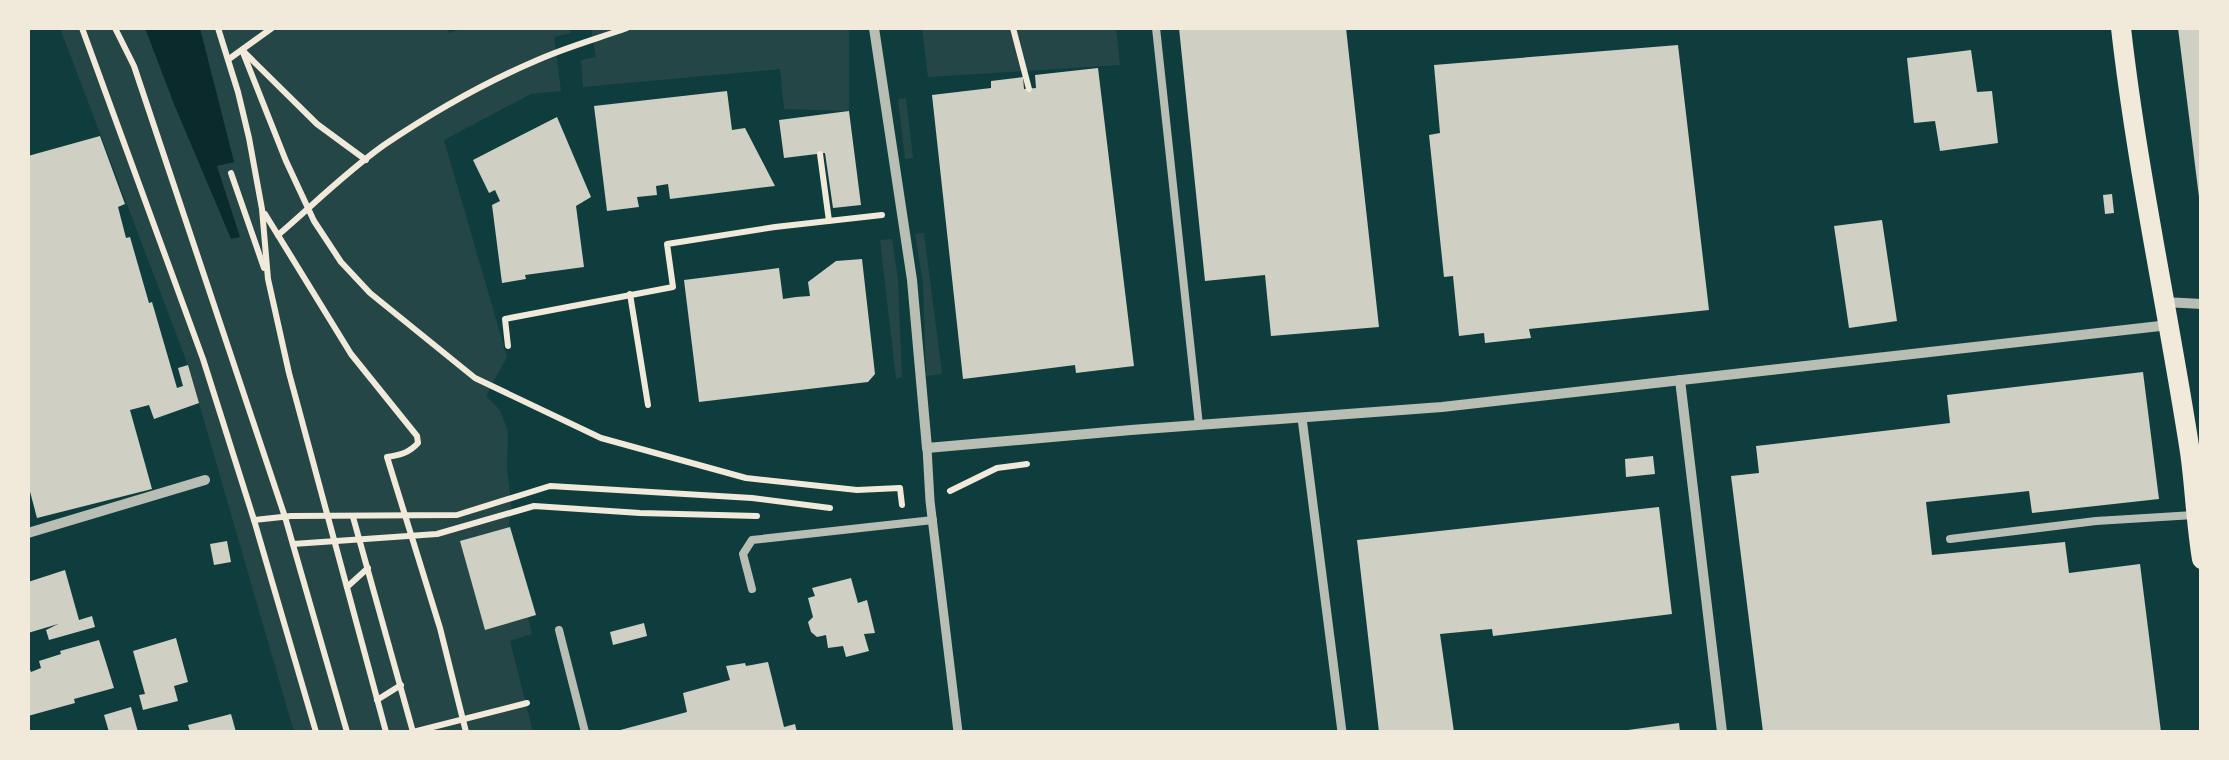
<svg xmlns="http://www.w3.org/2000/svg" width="2229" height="760" font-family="'IBM Plex Serif',serif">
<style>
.green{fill:#244646}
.water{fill:#0a2a2b}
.building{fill:#cfcfc3}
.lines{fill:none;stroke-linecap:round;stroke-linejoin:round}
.path{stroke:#f1e9da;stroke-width:6}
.service{stroke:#b8beb3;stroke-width:8}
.pedestrian{stroke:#b8beb3;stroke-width:9}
.minor{stroke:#b8beb3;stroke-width:10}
.secondary{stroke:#f1e9da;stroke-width:20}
</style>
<rect width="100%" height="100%" fill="#0f3d3e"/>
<g class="green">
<polygon points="60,28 447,28 449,33 464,28 570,28 571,33 554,37 561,91 531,94 444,140 507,357 486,396 500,410 508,431 507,469 512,511 507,532 532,634 510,641 533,732 294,732 188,365"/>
<polygon points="591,28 849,28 849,111 784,109 780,69 583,87 581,60 596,57"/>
<polygon points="922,28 1116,28 1120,65 928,77"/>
<polygon points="906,98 913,158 905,159 898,99"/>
<polygon points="924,233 942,374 926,376 923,283 915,234"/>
<polygon points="892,239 898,279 902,377 896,379 880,240"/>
</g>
<polygon class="water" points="145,28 200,28 234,162 217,166 240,237 231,239 174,104"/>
<g class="building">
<polygon points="1179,28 1346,28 1379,327 1271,336 1265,275 1205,281"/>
<polygon points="2178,28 2202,28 2202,196 2199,197"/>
<polygon points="1678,45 1709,310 1529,329 1531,338 1485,343 1484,333 1459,336 1453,276 1444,277 1429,135 1440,133 1434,65"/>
<polygon points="1971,50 1977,92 1992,91 1998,143 1940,151 1935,121 1914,123 1907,58"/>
<polygon points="1098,68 1134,366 1076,373 1075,365 963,379 932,95 991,88 991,81 1023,77 1024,89 1036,88 1035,75"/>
<polygon points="727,91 732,130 745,128 775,186 670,199 668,184 656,186 657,195 637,197 639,207 607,211 594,106"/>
<polygon points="849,111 861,205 833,208 825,153 784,158 779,120"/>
<polygon points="557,117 591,197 576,206 584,267 525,275 526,279 502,283 492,205 500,201 495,190 489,193 473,160"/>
<polygon points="100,136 125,204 118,207 126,238 130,237 149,303 152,302 177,388 183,386 178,368 188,365 199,403 154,419 149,405 130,410 152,489 37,518 28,484 28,156"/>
<polygon points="2112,194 2114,213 2105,214 2103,195"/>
<polygon points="1882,220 1897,321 1849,328 1834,226"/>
<polygon points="862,259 875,374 868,382 699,402 684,280 779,268 783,299 796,297 810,296 808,282 836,261"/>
<polygon points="2143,372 2159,499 2032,513 2029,491 1926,502 1932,555 2065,542 2069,573 2140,564 2161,732 1763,732 1731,476 1759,473 1756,446 1950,423 1947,395"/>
<polygon points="1653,456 1655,474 1626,477 1625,459"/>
<polygon points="1659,507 1672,614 1493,636 1492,629 1440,634 1454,732 1379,732 1357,540"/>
<polygon points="510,527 536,615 485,630 460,541"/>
<polygon points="227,541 231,562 214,565 210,544"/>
<polygon points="65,570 79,620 92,616 95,627 49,640 46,630 58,624 28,633 28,582"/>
<polygon points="851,578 858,603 867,600 875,633 864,634 869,651 846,657 843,646 828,648 826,635 817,637 811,632 808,622 813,617 808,598 815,596 812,588"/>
<polygon points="644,623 647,636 613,645 610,632"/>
<polygon points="176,638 188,682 174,686 178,701 143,710 139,695 145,694 133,651"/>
<polygon points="99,640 114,688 74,699 75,703 28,716 28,665 31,672 41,668 39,661 61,654 60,651"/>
<polygon points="768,662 784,727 795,724 797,732 613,732 687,712 683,693 730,680 726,666 745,663 746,666"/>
<polygon points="131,707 138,732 109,732 104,715"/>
<polygon points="231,714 236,732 190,732 188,725"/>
<polygon points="1679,723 1680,732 1629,732 1628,730"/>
</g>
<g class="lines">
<g class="path">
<polyline points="82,28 203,359 254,520 316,732"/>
<polyline points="115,28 134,66 285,517 347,732"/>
<polyline points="218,28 238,92 249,138 262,209 268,279 289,373 386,732"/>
<polyline points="1013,28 1029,89"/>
<polyline points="242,50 286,161 314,221 341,262 370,293 475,378 601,438 746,478 857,490 900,488 902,505"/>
<polyline points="244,52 317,124 366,160"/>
<polyline points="229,59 272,28"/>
<polyline points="820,154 829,221"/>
<polyline points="231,173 264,268"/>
<path d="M 265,214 L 351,354 L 417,436 L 418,443 C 409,453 400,455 387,457 L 440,628 L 466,732"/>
<path d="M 278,235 C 313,205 346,172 384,145 C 430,114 482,84 533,62 C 563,48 596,39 627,28"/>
<polyline points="630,294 648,405"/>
<polyline points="508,346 505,319 673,287 667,244 775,227 882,215"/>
<polyline points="950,491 997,468 1027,464"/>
<polyline points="353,517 413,732"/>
<polyline points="254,520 291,516 457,515 550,486 752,498 830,508"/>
<polyline points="293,544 437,534 534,506 640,513 757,516"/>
<polyline points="347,587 368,568"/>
<polyline points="377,700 401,685"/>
<polyline points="413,732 527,703"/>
</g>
<g class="service">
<polyline points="1156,28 1199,425"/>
<polyline points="1950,539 2096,521 2194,515"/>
<polyline points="752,589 743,554 752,540 933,520"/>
<polyline points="559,630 585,732"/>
</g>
<g class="pedestrian">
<polyline points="1302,418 1342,732"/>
<polyline points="927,448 930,501 958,732"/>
</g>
<g class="minor">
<polyline points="874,28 912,280 927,448 1131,430 1442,407 2169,325"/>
<polyline points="2164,302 2202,304"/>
<polyline points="1680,380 1722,732"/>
<polyline points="28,533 205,480"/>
</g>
<path class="secondary" d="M 2121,28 C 2137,170 2168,310 2190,452 C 2195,487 2196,523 2202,559"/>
</g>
<rect width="2229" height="760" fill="none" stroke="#f1e9da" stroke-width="60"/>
</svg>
